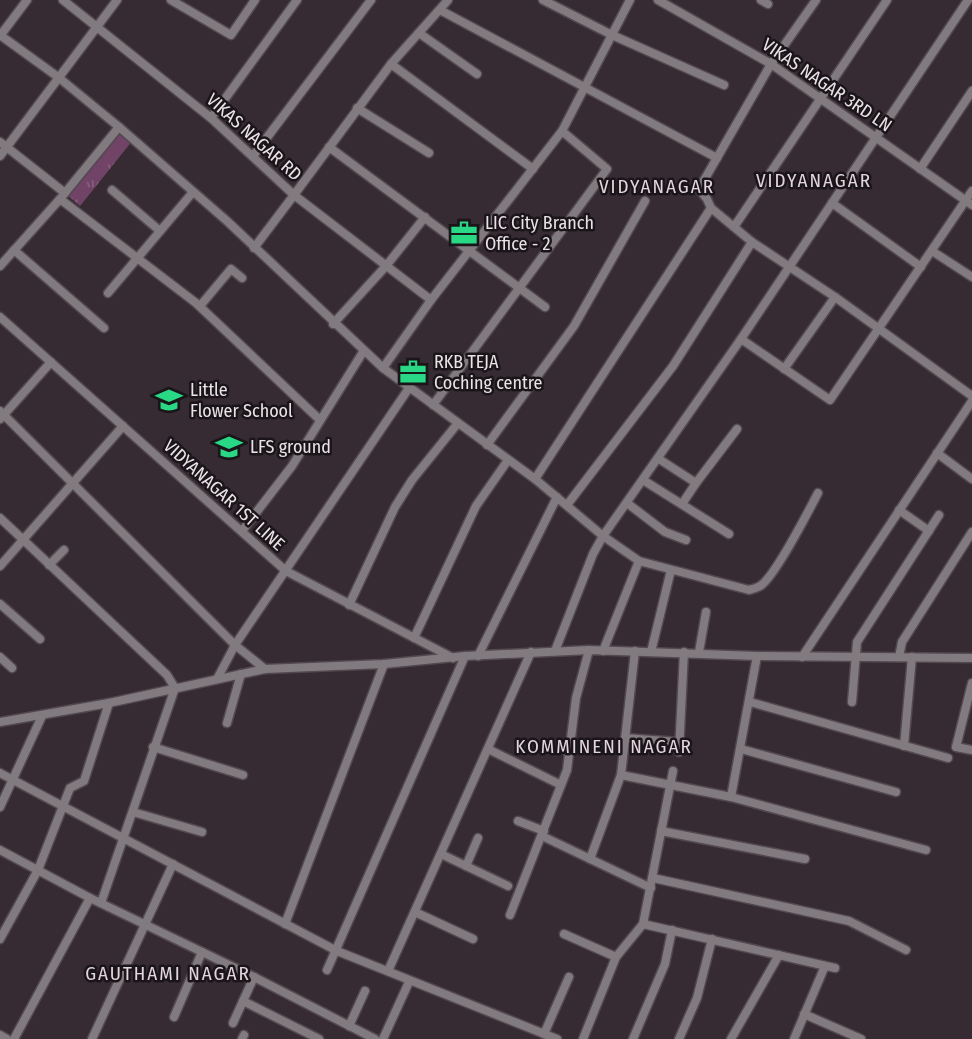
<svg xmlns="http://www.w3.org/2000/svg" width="972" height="1039" font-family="'Fira Sans Condensed',sans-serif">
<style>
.grass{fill:url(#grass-tufts)}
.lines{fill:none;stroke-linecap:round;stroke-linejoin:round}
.minor-casing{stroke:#534850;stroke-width:11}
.minor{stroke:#817b7f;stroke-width:8}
.labels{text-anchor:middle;stroke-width:5;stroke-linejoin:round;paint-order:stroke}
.street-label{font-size:18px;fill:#eae2e7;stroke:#1a1519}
.poi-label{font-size:18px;fill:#eae2e7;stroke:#1a1519;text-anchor:start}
.neighbourhood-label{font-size:19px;letter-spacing:2px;fill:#e3d4de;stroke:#1a1519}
</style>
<defs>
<pattern id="grass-tufts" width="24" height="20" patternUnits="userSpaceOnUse" patternTransform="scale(1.75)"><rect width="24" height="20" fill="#714366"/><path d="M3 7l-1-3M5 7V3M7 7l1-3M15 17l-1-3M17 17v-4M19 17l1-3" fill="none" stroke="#855e7c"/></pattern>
</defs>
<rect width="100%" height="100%" fill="#362b33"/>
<polygon class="grass" points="119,127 133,140 80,206 65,193"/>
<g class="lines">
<defs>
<g id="minor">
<polyline points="63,0 211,118 294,195 391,64 448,0"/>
<polyline points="171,0 231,35 255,0"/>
<polyline points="543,0 612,35 724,85"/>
<path d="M 630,0 L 562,131 L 431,300 L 383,368 L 535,479 L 603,536 L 639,561 L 749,590 C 752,589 757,588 760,586 C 775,577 808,512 818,493"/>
<polyline points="658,0 771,64 972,205"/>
<polyline points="761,0 768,4"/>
<polyline points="440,10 717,158"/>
<polyline points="419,33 477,74"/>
<polyline points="0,35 58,77 119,127 60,199 0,266"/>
<polyline points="0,36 27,0"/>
<polyline points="391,64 533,169"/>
<polyline points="357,108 429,153"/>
<polyline points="211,118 297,0"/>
<polyline points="119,127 227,221 383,368"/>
<polyline points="0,142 65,193"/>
<polyline points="329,147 545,307"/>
<polyline points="0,156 117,0"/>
<polyline points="253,156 371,0"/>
<polyline points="920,169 972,91"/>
<polyline points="112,190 160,231"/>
<polyline points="60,199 196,303 320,420"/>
<polyline points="832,203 921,267"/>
<polyline points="711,208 752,242 835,297 972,396"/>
<polyline points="734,227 887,0"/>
<polyline points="254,248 294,195 431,300"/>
<polyline points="14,250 104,328"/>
<polyline points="932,251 972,277"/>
<polyline points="108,293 193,192"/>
<polyline points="200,306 231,269 242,278"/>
<polyline points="0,317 286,571 453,658"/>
<polyline points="333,324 386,266 425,217"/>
<polyline points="741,339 830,400 972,191"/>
<polyline points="784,369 835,297"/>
<polyline points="433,405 607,169 562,131"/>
<polyline points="0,411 235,645 265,669"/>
<polyline points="0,419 51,362"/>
<polyline points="487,445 574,326 645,201"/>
<polyline points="937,453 972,479"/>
<polyline points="659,459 696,483 737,429"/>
<polyline points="535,479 711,208 707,199 699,189 771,64 816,0"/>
<polyline points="643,480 729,534"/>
<polyline points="627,503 665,532 686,540"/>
<polyline points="682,504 696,483"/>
<polyline points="567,505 673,366 752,242"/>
<polyline points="899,510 929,531"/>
<polyline points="0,518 167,675 175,688 101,903"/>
<polyline points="242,531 292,466 363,352"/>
<polyline points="49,565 64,550"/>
<polyline points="0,566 123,426"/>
<polyline points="0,604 40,639"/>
<polyline points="349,605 395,507 412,480 458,423"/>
<polyline points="414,638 476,506 508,460"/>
<polyline points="555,651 593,554 603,536 741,339 968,0"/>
<polyline points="603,651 639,561"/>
<polyline points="651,652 671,570"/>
<polyline points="699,652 706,612"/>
<polyline points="478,656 557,497"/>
<polyline points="0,657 12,668"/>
<polyline points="802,657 972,401"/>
<polyline points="899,657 902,642 972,532"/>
<polyline points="217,679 235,645 409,388"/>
<polyline points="972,683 956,747 972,750"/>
<polyline points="750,702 948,758"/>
<polyline points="852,702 857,642 939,515"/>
<polyline points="0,722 109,703 265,669 384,664 465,656 589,650 757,656 972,658"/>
<polyline points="227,723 241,674"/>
<polyline points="625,738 679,742"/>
<polyline points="904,746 912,657"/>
<polyline points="153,747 243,775"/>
<polyline points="488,749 561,785"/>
<polyline points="741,749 896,792"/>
<polyline points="679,752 684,652"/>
<polyline points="0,773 337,951 557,1039"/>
<polyline points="621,775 731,797 926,850"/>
<polyline points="731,797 757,656"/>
<polyline points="0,807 42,716"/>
<polyline points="133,812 202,832"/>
<polyline points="518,821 544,831"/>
<polyline points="661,831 805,859"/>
<polyline points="542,836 651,888"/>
<polyline points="0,850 90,898 254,977 375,1039"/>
<polyline points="441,854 508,886"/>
<polyline points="590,859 621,775 635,651"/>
<polyline points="466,866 478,838"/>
<polyline points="653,878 849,921 906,950"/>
<polyline points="415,912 473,939"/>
<polyline points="510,915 567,770 576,698 589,650"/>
<polyline points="285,924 384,664"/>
<polyline points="643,924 835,968"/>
<polyline points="564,934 616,957"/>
<polyline points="0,939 38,870 70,788 84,781 109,703"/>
<polyline points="327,970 465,656"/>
<polyline points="388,971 531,652"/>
<polyline points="243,1001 319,1039"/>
<polyline points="804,1014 861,1039"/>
<polyline points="174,1017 202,952"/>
<polyline points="233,1023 254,977"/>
<polyline points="349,1026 365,991"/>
<polyline points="544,1034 569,977"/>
<polyline points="0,1035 7,1039"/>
<polyline points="14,1039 90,898"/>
<polyline points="92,1039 173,864"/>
<polyline points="242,1039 244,1035"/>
<polyline points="383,1039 409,982"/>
<polyline points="583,1039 616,957 643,924 673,771"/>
<polyline points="633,1039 665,964 672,930"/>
<polyline points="679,1039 697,998 712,939"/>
<polyline points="731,1039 779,955"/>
<polyline points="794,1039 825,966"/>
</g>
</defs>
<use href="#minor" class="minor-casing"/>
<use href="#minor" class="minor"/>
</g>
<defs>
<symbol id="office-bare" viewBox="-9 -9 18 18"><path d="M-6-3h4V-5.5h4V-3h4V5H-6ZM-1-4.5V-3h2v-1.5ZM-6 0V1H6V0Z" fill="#29d885" stroke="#1a1519" stroke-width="2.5" paint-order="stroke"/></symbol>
<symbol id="school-bare" viewBox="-9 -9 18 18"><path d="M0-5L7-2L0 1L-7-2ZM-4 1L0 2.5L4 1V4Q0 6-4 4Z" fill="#29d885" stroke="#1a1519" stroke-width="2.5" paint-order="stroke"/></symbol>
</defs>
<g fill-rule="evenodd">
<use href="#office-bare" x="445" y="214" width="38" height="38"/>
<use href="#office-bare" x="394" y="353" width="38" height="38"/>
<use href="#school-bare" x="150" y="381" width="38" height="38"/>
<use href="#school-bare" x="210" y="428" width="38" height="38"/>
</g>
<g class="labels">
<g class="street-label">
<text transform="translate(827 85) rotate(34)" y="6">VIKAS NAGAR 3RD LN</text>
<text transform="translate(254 137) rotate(42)" y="6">VIKAS NAGAR RD</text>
<text transform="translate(224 495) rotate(42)" y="6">VIDYANAGAR 1ST LINE</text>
</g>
<g class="poi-label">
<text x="485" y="229">LIC City Branch<tspan x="485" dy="21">Office - 2</tspan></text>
<text x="434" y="368">RKB TEJA<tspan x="434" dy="21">Coching centre</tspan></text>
<text x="190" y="396">Little<tspan x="190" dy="21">Flower School</tspan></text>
<text x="250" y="453">LFS ground</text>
</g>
<g class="neighbourhood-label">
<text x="814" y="187">VIDYANAGAR</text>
<text x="657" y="193">VIDYANAGAR</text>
<text x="604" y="753">KOMMINENI NAGAR</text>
<text x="168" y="980">GAUTHAMI NAGAR</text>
</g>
</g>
</svg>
